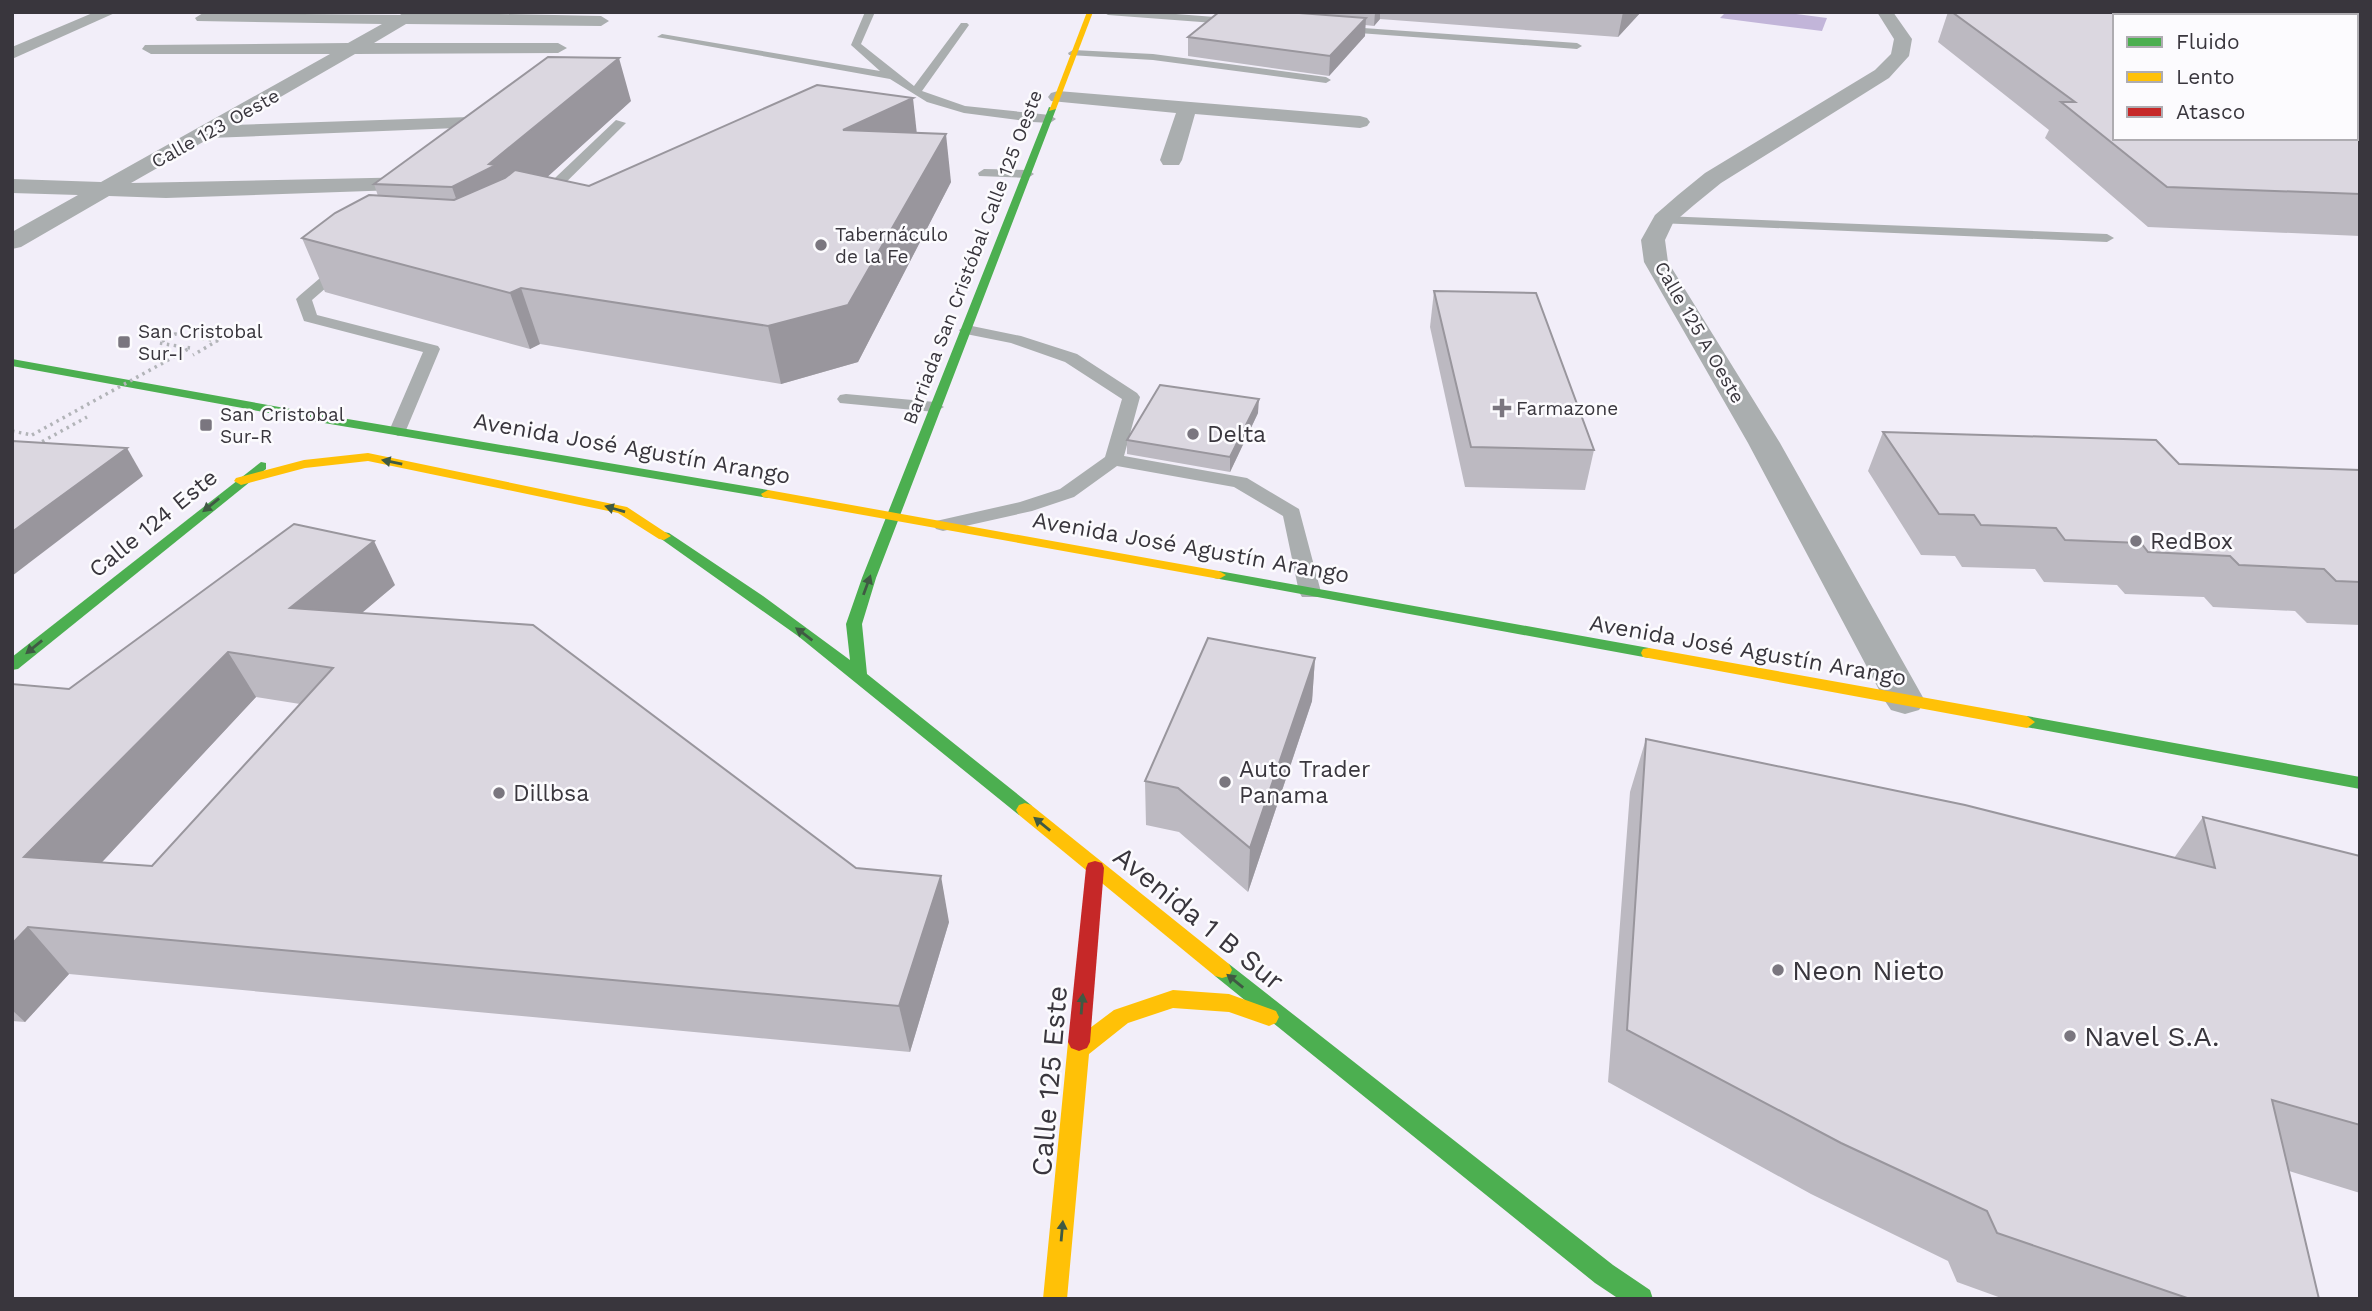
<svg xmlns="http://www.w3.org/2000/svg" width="2372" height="1311" font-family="'Work Sans',sans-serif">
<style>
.water{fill:#c2b5d9}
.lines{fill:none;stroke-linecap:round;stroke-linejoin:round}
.path{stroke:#b2b4b8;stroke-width:3.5;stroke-dasharray:2.5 4.5;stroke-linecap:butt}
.lane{fill:#aaaeaf;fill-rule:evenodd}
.street{fill:#aaaeaf;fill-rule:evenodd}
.fast{fill:#4caf50;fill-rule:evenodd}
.slow{fill:#ffc107;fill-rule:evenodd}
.jam{fill:#c62828;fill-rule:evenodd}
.path-bridge{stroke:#b2b4b8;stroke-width:3.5;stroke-dasharray:2.5 4.5;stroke-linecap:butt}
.wall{fill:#bcb9c1;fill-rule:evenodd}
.shaded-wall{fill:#99969d}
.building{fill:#dbd7e0;stroke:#99969d;stroke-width:2;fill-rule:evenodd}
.oneway{fill:#3f5a43}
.poi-dot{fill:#7a767f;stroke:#fcfbfe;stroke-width:2.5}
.labels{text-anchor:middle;stroke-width:5;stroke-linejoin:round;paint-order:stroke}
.far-street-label{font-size:19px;fill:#39363d;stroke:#fcfbfe}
.far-poi-label{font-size:19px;fill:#39363d;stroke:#fcfbfe;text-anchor:start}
.poi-label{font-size:23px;fill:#39363d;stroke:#fcfbfe;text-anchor:start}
.street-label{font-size:23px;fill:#39363d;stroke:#fcfbfe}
.near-street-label{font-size:28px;fill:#39363d;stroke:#fcfbfe}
.near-poi-label{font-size:28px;fill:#39363d;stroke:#fcfbfe;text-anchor:start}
</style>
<rect width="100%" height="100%" fill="#f2eef9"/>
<polygon class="water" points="1726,12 1781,12 1827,18 1822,31 1720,18"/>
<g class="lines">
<g class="path">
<polyline points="190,348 159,343 175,334 217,341 193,355"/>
<polyline points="12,431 32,435"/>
<polyline points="36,445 87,417"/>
</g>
<g class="lane">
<polygon points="865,12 875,12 861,44 914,86 961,23 967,23 969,25 922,91 965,106 1050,115 1056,119 1050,123 1033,122 964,113 927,102 890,79 657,37 662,34 880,71 851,45"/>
<polygon points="1103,12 1150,12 1241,19 1246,22 1241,25 1108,15"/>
<polygon points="1335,26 1577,43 1582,46 1577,49 1331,31 1330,29"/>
<polygon points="1073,50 1153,54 1326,77 1331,80 1326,83 1153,60 1069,55 1068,53"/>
<polygon points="616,120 626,123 545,203 535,203 535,197"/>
<polygon points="984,169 1028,170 1034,174 1028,178 979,176 978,173"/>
<polygon points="1663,216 2107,234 2114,238 2107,242 1658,223 1656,220"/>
<polygon points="345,260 350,261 352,264 350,267 312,300 317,315 438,346 440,349 404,435 398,436 389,431 423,352 304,321 296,299 299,296 340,261"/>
<polygon points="967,325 1021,336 1077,354 1137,393 1140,397 1124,456 1247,478 1299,509 1321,592 1318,597 1302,597 1299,592 1283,516 1234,487 1117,466 1074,497 1032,511 943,531 936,529 933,525 936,521 1020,502 1060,489 1105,457 1122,399 1065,362 1011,343 961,333 959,330"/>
<polygon points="846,394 935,402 944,407 935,412 840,403 837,399 840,395"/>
</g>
<g class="street">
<polygon points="95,12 117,12 12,59 12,47"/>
<polygon points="404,12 601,16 609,21 601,26 406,24 374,43 558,43 567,48 558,53 355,54 232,125 499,116 506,118 509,122 506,126 210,138 131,183 418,177 426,179 429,184 426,189 166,198 109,196 21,247 12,249 12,232 78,195 12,193 12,179 101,182 330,54 151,54 142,49 145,45 348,43 382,24 197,21 195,18 203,13 400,15"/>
<polygon points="1877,12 1893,12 1912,39 1909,56 1889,78 1721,183 1694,205 1673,223 1665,240 1668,262 1780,443 1925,701 1919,710 1905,714 1891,710 1885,701 1748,443 1644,262 1641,240 1655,215 1678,195 1705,173 1875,70 1891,54 1894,39"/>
<polygon points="2247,12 2360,12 2360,20 2356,20 2356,16 2247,16"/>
<rect x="2356" y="61" width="4" height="11"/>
<polygon points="1058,91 1360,116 1367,118 1370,122 1367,126 1360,128 1195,114 1182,160 1179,165 1163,165 1160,160 1176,113 1051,101 1048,97 1051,93"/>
</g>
<g class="fast">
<polygon points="1049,107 1056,109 876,578 862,624 867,674 1031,805 1034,810 1031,815 1019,815 798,636 657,536 664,532 669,533 763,596 850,660 846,624 862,578"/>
<polygon points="12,359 324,415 768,490 775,494 768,498 324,423 12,366"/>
<polygon points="261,462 266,463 266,469 18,669 12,670 12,657"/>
<polygon points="1219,571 1649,648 1657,653 1649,658 1214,578 1212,575"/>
<polygon points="2027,716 2360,777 2360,789 2021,726 2019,722"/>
<polygon points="1222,962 1229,964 1613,1265 1650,1290 1653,1299 1619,1299 1595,1283 1215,976 1212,970 1215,964"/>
</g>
<g class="slow">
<polygon points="1087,12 1093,12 1056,109 1049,111"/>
<polygon points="368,453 627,507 671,536 664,540 659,539 618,513 368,461 305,468 241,485 234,481 236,478 304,460"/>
<polygon points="768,490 1219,571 1226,575 1219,579 763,497 761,494"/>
<polygon points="1649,648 2027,716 2035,722 2027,728 1643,657 1641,653 1643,649"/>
<polygon points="1025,803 1031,805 1229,964 1232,970 1229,976 1222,978 1215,976 1019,815 1016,810 1019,805"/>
<polygon points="1173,990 1229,994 1276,1011 1279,1017 1276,1023 1269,1026 1229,1012 1173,1008 1128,1023 1089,1054 1067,1299 1043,1299 1068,1042 1071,1036 1082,1034 1114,1010"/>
</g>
<polygon class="jam" points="1095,861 1102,863 1104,868 1090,1042 1087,1048 1079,1051 1071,1048 1068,1042 1086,868 1088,863"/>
<polyline class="path-bridge" points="32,435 190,348"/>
</g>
<g class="wall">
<polygon points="1219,12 1641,12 1618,37 1380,19 1374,26 1365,25 1365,36 1329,76 1188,56 1188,37"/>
<polygon points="1948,12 2203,12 2360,99 2360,236 2148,227 2045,138 2049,130 1938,42"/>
<polygon points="631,101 547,177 589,186 917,133 951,182 858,362 781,384 540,344 530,349 325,292 302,238 378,196 374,184"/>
<polygon points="1434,291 1594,450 1585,490 1465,487 1430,327"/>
<polygon points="1258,413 1230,472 1127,454 1127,440"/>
<polygon points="1883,432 2179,464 2360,470 2360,625 2307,623 2295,611 2213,607 2204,597 2125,594 2117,585 2044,582 2035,569 1962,567 1955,556 1921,555 1868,471"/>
<path d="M 395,585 L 362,613 L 856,868 L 949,922 L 910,1052 L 69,974 L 25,1022 L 12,1021 L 12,684 L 69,689 ZM 256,697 L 300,704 L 152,866 L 101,863 Z"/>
<polygon points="1315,658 1312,701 1248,892 1179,832 1146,825 1145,781"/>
<polygon points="1646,739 2174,858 2203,817 2360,856 2360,1193 2289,1171 2319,1299 2004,1299 1957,1282 1948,1261 1811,1194 1608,1082 1630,792"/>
</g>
<g class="shaded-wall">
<polygon points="1375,12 1380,12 1380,19 1374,26"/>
<polygon points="1623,12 1641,12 1618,37"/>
<polygon points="1366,18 1365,36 1329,76 1330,56"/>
<polygon points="619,58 631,101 511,210 470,238 452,187 489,164"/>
<polygon points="913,98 918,144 843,130"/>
<polygon points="946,134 951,182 858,362 781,384 768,326"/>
<polygon points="521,288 540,344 530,349 510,293"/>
<polygon points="1259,399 1258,413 1230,472 1230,457"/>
<polygon points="127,448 143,476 12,576 12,532"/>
<polygon points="374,541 395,585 314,653 290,608"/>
<polygon points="228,652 256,697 63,904 24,857"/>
<polygon points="1315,658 1312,701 1248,892 1250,848"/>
<polygon points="941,876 949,922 910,1052 899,1006"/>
<polygon points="28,927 69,974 25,1022 12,1010 12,944"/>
</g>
<g class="building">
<polygon points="1219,12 1286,12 1366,18 1330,56 1188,37"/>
<polygon points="1952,12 2203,12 2209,16 2115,16 2115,138 2356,138 2356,97 2360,99 2360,194 2167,187 2061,102 2075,102"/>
<polygon points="548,57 619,58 489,164 496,165 452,187 374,184"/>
<polygon points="817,85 913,98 843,130 946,134 848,305 768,326 521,288 510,293 302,238 335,213 369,195 454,200 505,178 515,170 589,186"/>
<polygon points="1434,291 1536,293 1594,450 1471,447"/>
<polygon points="1160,385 1259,399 1230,457 1127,440"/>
<polygon points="1883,432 2156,440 2179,464 2360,470 2360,582 2336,581 2324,569 2239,565 2230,556 2148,552 2141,543 2065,540 2056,528 1981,525 1974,515 1939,514"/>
<polygon points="12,441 127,448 12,532"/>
<path d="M 294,524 L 374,541 L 290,608 L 533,625 L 856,868 L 941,876 L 899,1006 L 28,927 L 12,944 L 12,684 L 69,689 ZM 228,652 L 333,668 L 152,866 L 24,857 Z"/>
<polygon points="1208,638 1315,658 1250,848 1178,788 1145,781"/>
<polygon points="1646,739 1965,805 2215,868 2203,817 2360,856 2360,1125 2272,1100 2319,1299 2190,1299 1997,1233 1987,1211 1841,1143 1627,1030"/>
</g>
<defs><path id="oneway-solid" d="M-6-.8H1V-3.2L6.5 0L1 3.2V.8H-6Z" transform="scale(1.75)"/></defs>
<g class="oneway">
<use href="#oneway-solid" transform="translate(392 462) rotate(-168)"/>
<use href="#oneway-solid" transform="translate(211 505) rotate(141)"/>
<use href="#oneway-solid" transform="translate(615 509) rotate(-164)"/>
<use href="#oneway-solid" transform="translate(867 585) rotate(-70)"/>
<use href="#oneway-solid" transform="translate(804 634) rotate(-143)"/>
<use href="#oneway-solid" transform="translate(34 647) rotate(141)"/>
<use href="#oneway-solid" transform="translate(1042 824) rotate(-141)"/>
<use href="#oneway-solid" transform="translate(1235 981) rotate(-141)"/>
<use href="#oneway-solid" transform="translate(1082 1004) rotate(-85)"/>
<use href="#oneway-solid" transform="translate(1062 1231) rotate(-85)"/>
</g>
<g class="poi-dot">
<circle cx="821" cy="245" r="7"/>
<rect x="117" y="335" width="14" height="14" rx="3.5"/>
<path d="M1498.5 397.5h7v7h7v7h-7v7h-7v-7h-7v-7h7z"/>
<rect x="199" y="418" width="14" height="14" rx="3.5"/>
<circle cx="1193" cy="434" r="7"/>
<circle cx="2136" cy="541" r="7"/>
<circle cx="1225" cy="782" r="7"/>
<circle cx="499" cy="793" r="7"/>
<circle cx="1778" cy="970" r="7"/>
<circle cx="2070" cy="1036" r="7"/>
</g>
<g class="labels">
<g class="far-street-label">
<text transform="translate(215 128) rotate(-29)" y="7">Calle 123 Oeste</text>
<text transform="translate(972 257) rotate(-69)" y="7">Barriada San Cristóbal Calle 125 Oeste</text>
<text transform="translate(1700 332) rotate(60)" y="7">Calle 125 A Oeste</text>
</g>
<g class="far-poi-label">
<text x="835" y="241">Tabernáculo<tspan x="835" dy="22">de la Fe</tspan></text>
<text x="138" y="338">San Cristobal<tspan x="138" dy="22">Sur-I</tspan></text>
<text x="1516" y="415">Farmazone</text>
<text x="220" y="421">San Cristobal<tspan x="220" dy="22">Sur-R</tspan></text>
</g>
<g class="poi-label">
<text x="1207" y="442">Delta</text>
<text x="2150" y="549">RedBox</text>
<text x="1239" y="777">Auto Trader<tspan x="1239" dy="26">Panama</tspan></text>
<text x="513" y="801">Dillbsa</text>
</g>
<g class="street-label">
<text transform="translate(632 448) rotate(10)" y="8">Avenida José Agustín Arango</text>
<text transform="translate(153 523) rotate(-39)" y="8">Calle 124 Este</text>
<text transform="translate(1191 547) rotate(10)" y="8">Avenida José Agustín Arango</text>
<text transform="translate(1748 650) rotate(10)" y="8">Avenida José Agustín Arango</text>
</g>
<g class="near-street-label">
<text transform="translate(1199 918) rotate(39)" y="10">Avenida 1 B Sur</text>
<text transform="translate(1049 1081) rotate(-85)" y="10">Calle 125 Este</text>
</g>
<g class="near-poi-label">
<text x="1792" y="980">Neon Nieto</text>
<text x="2084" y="1046">Navel S.A.</text>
</g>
</g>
<rect width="2372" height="1311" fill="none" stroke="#39363d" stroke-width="28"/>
<rect x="2113" y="14" width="245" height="126" fill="#fcfbfe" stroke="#aeacb1" stroke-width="2"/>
<rect x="2127" y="37" width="35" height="10" fill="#4caf50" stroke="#aeacb1" stroke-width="2"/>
<text x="2176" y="49" font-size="21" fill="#39363d">Fluido</text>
<rect x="2127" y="72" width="35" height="10" fill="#ffc107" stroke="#aeacb1" stroke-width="2"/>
<text x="2176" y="84" font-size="21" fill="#39363d">Lento</text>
<rect x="2127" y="107" width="35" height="10" fill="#c62828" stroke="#aeacb1" stroke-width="2"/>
<text x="2176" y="119" font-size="21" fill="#39363d">Atasco</text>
</svg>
